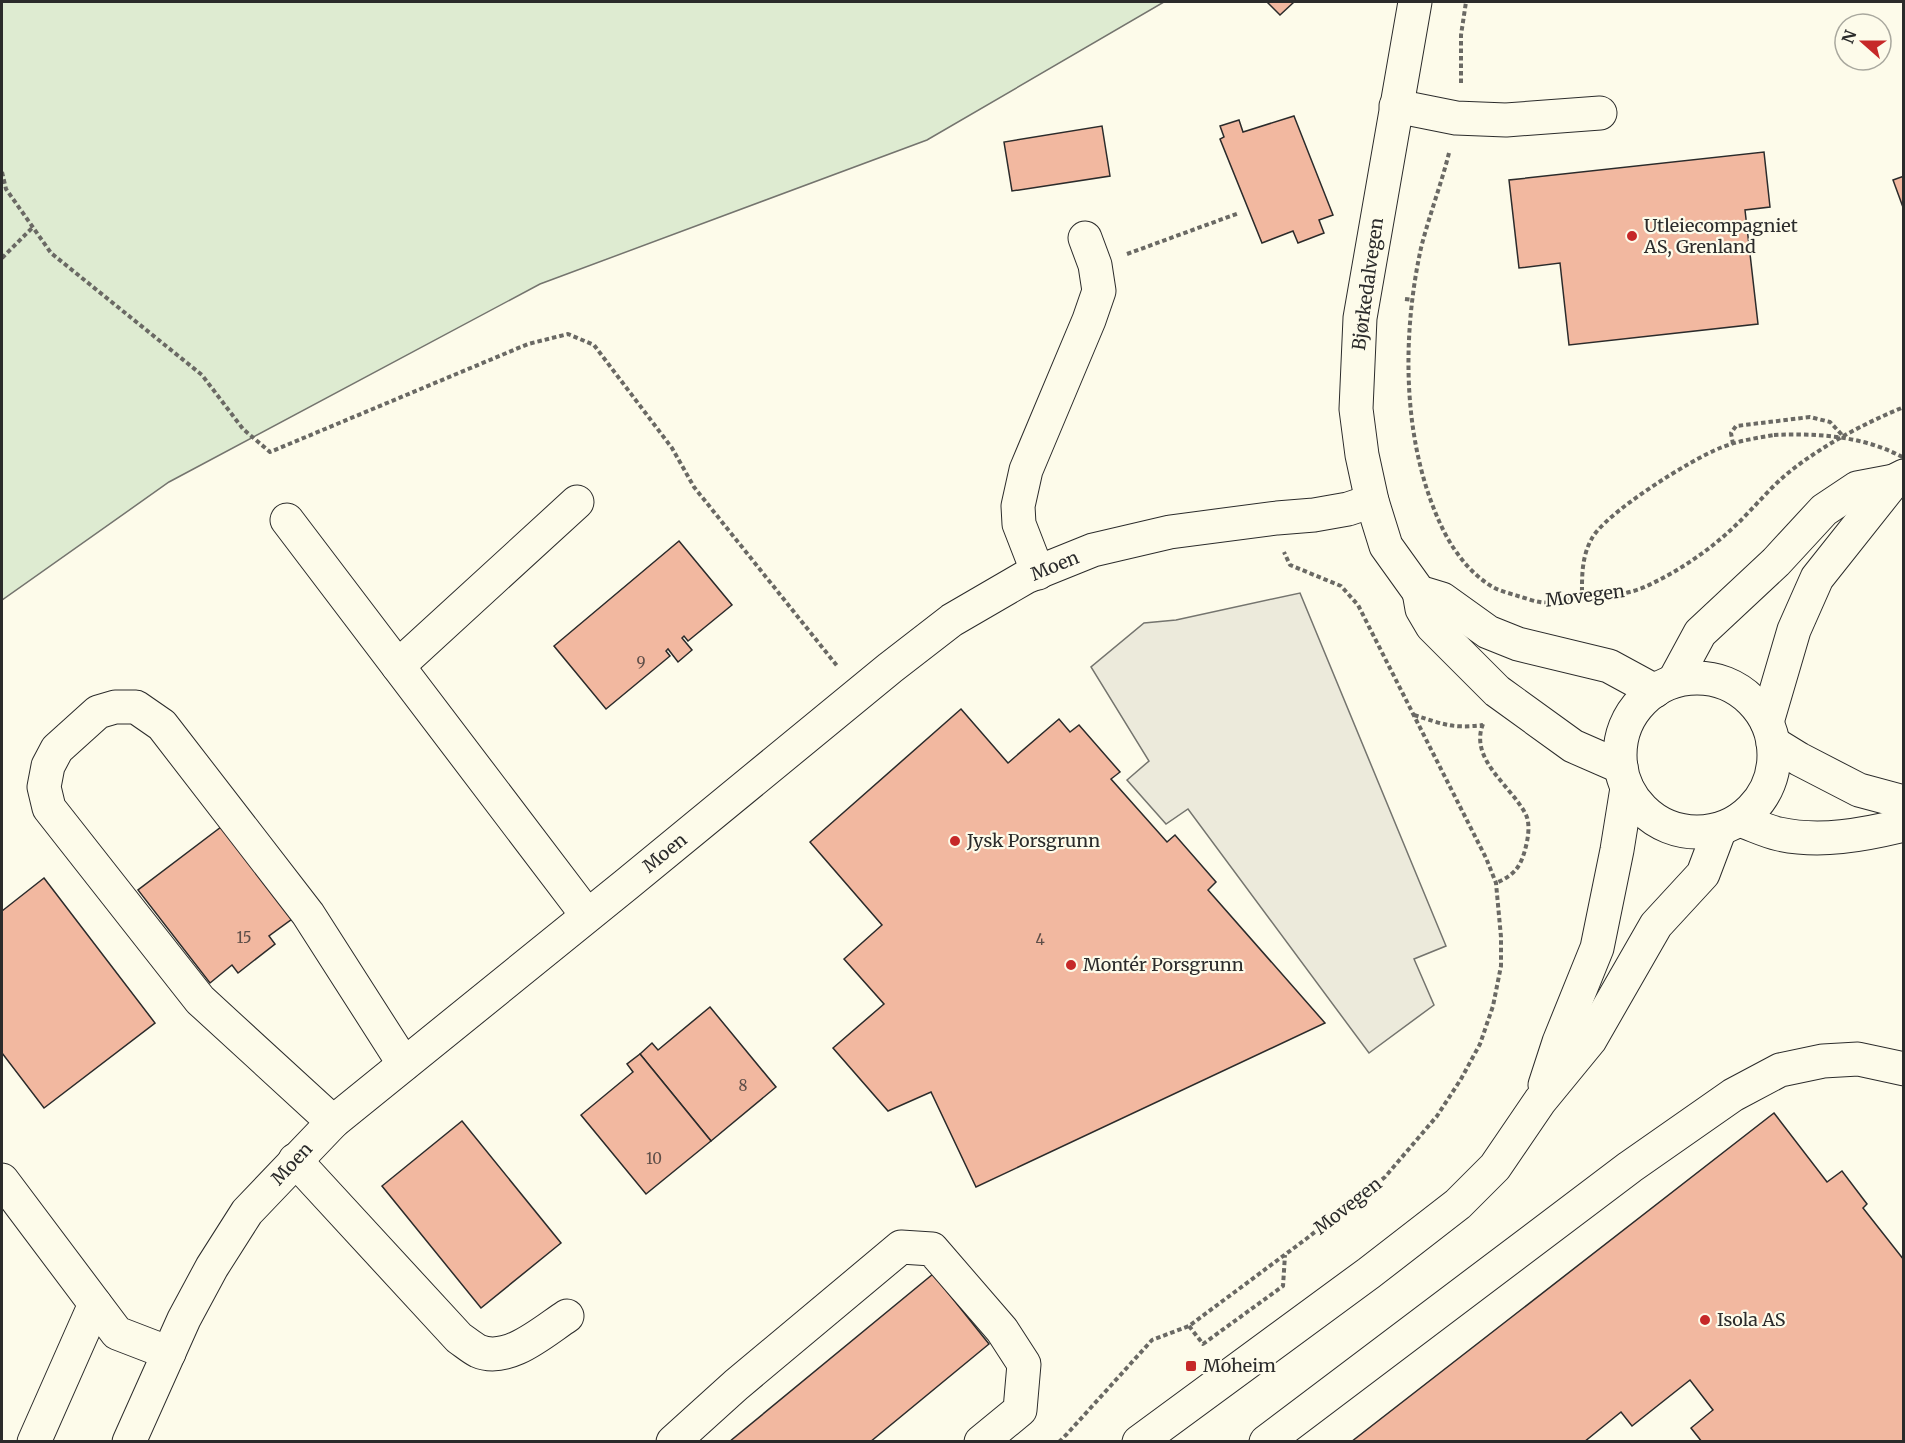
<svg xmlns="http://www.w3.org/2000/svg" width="1905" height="1443" font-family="Merriweather,serif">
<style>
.green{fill:#deebd1;stroke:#74746e;stroke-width:1.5}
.parking{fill:#eceadb;stroke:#74746e;stroke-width:1.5}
.building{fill:#f2b8a0;stroke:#2b2b2b;stroke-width:1.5}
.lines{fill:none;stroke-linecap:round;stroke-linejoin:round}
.minor-casing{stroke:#2b2b2b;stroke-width:35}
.major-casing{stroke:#2b2b2b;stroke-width:35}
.path{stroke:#6a6964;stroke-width:4;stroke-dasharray:4.5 3;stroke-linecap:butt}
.minor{stroke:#fdfbea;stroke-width:33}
.major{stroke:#fdfbea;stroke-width:33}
.path-bridge{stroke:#6a6964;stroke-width:4;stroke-dasharray:4.5 3;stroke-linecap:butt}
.poi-dot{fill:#c62828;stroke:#fdfbea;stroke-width:2}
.labels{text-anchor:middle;stroke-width:4.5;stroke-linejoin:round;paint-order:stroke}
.number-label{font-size:15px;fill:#5d4e48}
.poi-label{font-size:18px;fill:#2b2b2b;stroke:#fdfbea;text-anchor:start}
.street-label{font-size:18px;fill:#2b2b2b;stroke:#fdfbea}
</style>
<rect width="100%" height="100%" fill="#fdfbea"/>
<polygon class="green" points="2,2 1164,2 927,140 540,284 169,482 2,600"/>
<polygon class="parking" points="1300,593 1446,946 1414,959 1434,1005 1369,1053 1188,809 1166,824 1127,780 1149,761 1091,667 1144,623 1176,620"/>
<g class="building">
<polygon points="1267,2 1294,2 1280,15"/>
<polygon points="1294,116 1333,215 1319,220 1324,233 1298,243 1293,231 1262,243 1220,139 1224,137 1220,126 1239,120 1243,132"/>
<polygon points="1102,126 1110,176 1012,191 1004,142"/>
<polygon points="1764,152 1770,207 1745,210 1758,324 1569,345 1560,263 1519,268 1509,180"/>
<polygon points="1904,176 1904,210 1893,180"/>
<polygon points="679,541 732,605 688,641 684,636 682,638 692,650 678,662 668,649 666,651 670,656 606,709 554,646"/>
<polygon points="961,709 1008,763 1059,719 1070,732 1079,725 1120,772 1111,779 1167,842 1175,835 1216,882 1208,890 1325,1023 976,1187 931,1092 888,1111 833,1048 884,1004 844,959 882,925 810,842"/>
<polygon points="221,827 292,919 269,936 275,944 238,973 232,965 210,983 138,890"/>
<polygon points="44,878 155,1023 44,1108 2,1053 2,911"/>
<polygon points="710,1007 776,1087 711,1141 640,1054 652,1043 658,1050"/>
<polygon points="640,1054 711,1141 646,1194 581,1115 633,1072 627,1064"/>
<polygon points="1774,1113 1827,1182 1842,1171 1867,1204 1863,1208 1904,1260 1904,1442 1702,1442 1691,1428 1713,1410 1690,1380 1632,1426 1621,1412 1584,1442 1351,1442"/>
<polygon points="462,1121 561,1243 481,1308 382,1186"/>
<polygon points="933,1274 989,1344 870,1442 729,1442"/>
</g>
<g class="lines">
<defs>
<g id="minor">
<polyline points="1396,106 1456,118 1506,120 1600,113"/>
<polyline points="287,520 587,915"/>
<polyline points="1038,573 1019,524 1018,506 1026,470 1089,320 1099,291 1095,265 1085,238"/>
<polyline points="398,666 577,502"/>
<polyline points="1773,743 1799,759 1859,790 1904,802"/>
<path d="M 1739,820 C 1752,824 1765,831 1779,834 C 1820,843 1863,835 1904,825"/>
<polyline points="333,1122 200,1000 49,808 44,787 48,766 57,749 98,712 115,707 136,707 162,725 308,914 404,1064"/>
<path d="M 295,1160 L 459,1338 C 465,1342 472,1348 478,1351 C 508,1364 544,1331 567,1316"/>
<polyline points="2,1180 117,1333 169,1353"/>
<polyline points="34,1442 95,1304"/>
<polyline points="129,1442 184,1319 212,1267 247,1212 333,1122 627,884 890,668 952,620 1026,577 1093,550 1170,532 1277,518 1314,515 1348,509 1372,501"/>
<polyline points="673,1442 736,1385 901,1247 932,1249 1002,1330 1024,1364 1020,1410 981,1442"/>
<polyline points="1266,1442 1630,1167 1733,1095 1780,1070 1823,1061 1858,1059 1904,1069"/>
</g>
<g id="major">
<polyline points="1415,2 1360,318 1356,409 1362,455 1372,501 1386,546 1419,592 1442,599 1488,632 1518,644 1609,666 1655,691"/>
<polyline points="1419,592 1422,609 1432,626 1497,691 1573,746 1621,767"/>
<circle cx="1697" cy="755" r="77"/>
<polyline points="1674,681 1700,633 1776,562 1824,510 1857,488 1894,481 1904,476"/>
<polyline points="1767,722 1794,630 1817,578 1894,481"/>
<polyline points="1545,1085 1559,1042 1597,948 1617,850 1627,788"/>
<polyline points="1139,1442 1369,1273 1458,1204 1495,1167 1540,1101 1590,1040 1656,925 1703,874 1720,829"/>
</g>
</defs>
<use href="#minor" class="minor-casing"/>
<use href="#major" class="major-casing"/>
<g class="path">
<polyline points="1461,83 1461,35 1466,2"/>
<path d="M 1449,153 C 1441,185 1429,216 1421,248 C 1402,335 1402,438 1439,521 C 1450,546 1467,571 1491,586 C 1499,591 1509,593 1518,596 C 1525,598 1533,601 1540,602 C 1549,604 1560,601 1568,600 C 1596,597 1626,597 1651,584 C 1682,569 1711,549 1736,525 C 1755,507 1772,485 1793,469 C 1827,443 1865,423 1904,407"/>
<polyline points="2,172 6,189 51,253 202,375 243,429 270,452 528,344 568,334 594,345 672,448 694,487 838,667"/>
<polyline points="1127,254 1239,213"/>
<polyline points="2,258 33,227"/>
<polyline points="1405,299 1413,300"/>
<polyline points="1733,444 1731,433 1736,426 1810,417 1830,422 1843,436"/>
<path d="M 1582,599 C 1582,579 1581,559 1591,540 C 1603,514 1692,459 1720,448 C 1737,441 1756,438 1774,435"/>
<path d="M 1414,715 C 1443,724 1452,729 1483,725"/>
<path d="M 1483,724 C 1469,759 1510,785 1525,813 C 1531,823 1528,839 1525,850 C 1520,868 1514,875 1496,883"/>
<polyline points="1189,1326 1203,1344 1283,1286 1285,1255"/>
<polyline points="1059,1442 1067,1434 1152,1340 1189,1326 1306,1239 1385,1177 1437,1116 1461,1079 1480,1044 1493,1006 1501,966 1501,937 1497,894 1496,883 1486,858 1358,605 1341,586 1290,565 1284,552"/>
</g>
<use href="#minor" class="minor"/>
<use href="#major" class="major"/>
<path class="path-bridge" d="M 1774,435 C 1817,433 1865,436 1904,458"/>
</g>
<g class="poi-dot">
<circle cx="1632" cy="236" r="6"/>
<circle cx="955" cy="841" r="6"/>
<circle cx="1071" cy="965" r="6"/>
<circle cx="1705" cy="1320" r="6"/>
<rect x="1185" y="1360" width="12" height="12" rx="3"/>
</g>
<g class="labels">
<g class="number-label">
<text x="641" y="668">9</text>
<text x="244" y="943">15</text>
<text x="1040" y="945">4</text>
<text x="743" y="1091">8</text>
<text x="654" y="1164">10</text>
</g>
<g class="poi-label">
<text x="1644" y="232">Utleiecompagniet<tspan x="1644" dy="21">AS, Grenland</tspan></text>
<text x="967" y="847">Jysk Porsgrunn</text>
<text x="1083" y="971">Montér Porsgrunn</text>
<text x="1717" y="1326">Isola AS</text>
<text x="1203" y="1372">Moheim</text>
</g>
<g class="street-label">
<text transform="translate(1368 284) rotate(-82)" y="6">Bjørkedalvegen</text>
<text transform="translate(1055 566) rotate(-22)" y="6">Moen</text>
<text transform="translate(1585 596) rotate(-7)" y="6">Movegen</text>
<text transform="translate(665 853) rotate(-39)" y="6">Moen</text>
<text transform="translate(292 1164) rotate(-47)" y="6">Moen</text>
<text transform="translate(1348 1206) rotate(-38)" y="6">Movegen</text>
</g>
</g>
<rect width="1905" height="1443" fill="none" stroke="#2b2b2b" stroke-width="6"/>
<g transform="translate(1863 42) rotate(291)"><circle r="28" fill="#fdfbea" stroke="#a9a89e" stroke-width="1.5"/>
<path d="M0-4.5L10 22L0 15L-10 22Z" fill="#c62828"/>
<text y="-9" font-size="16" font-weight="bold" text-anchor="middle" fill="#2b2b2b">N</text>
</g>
</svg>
